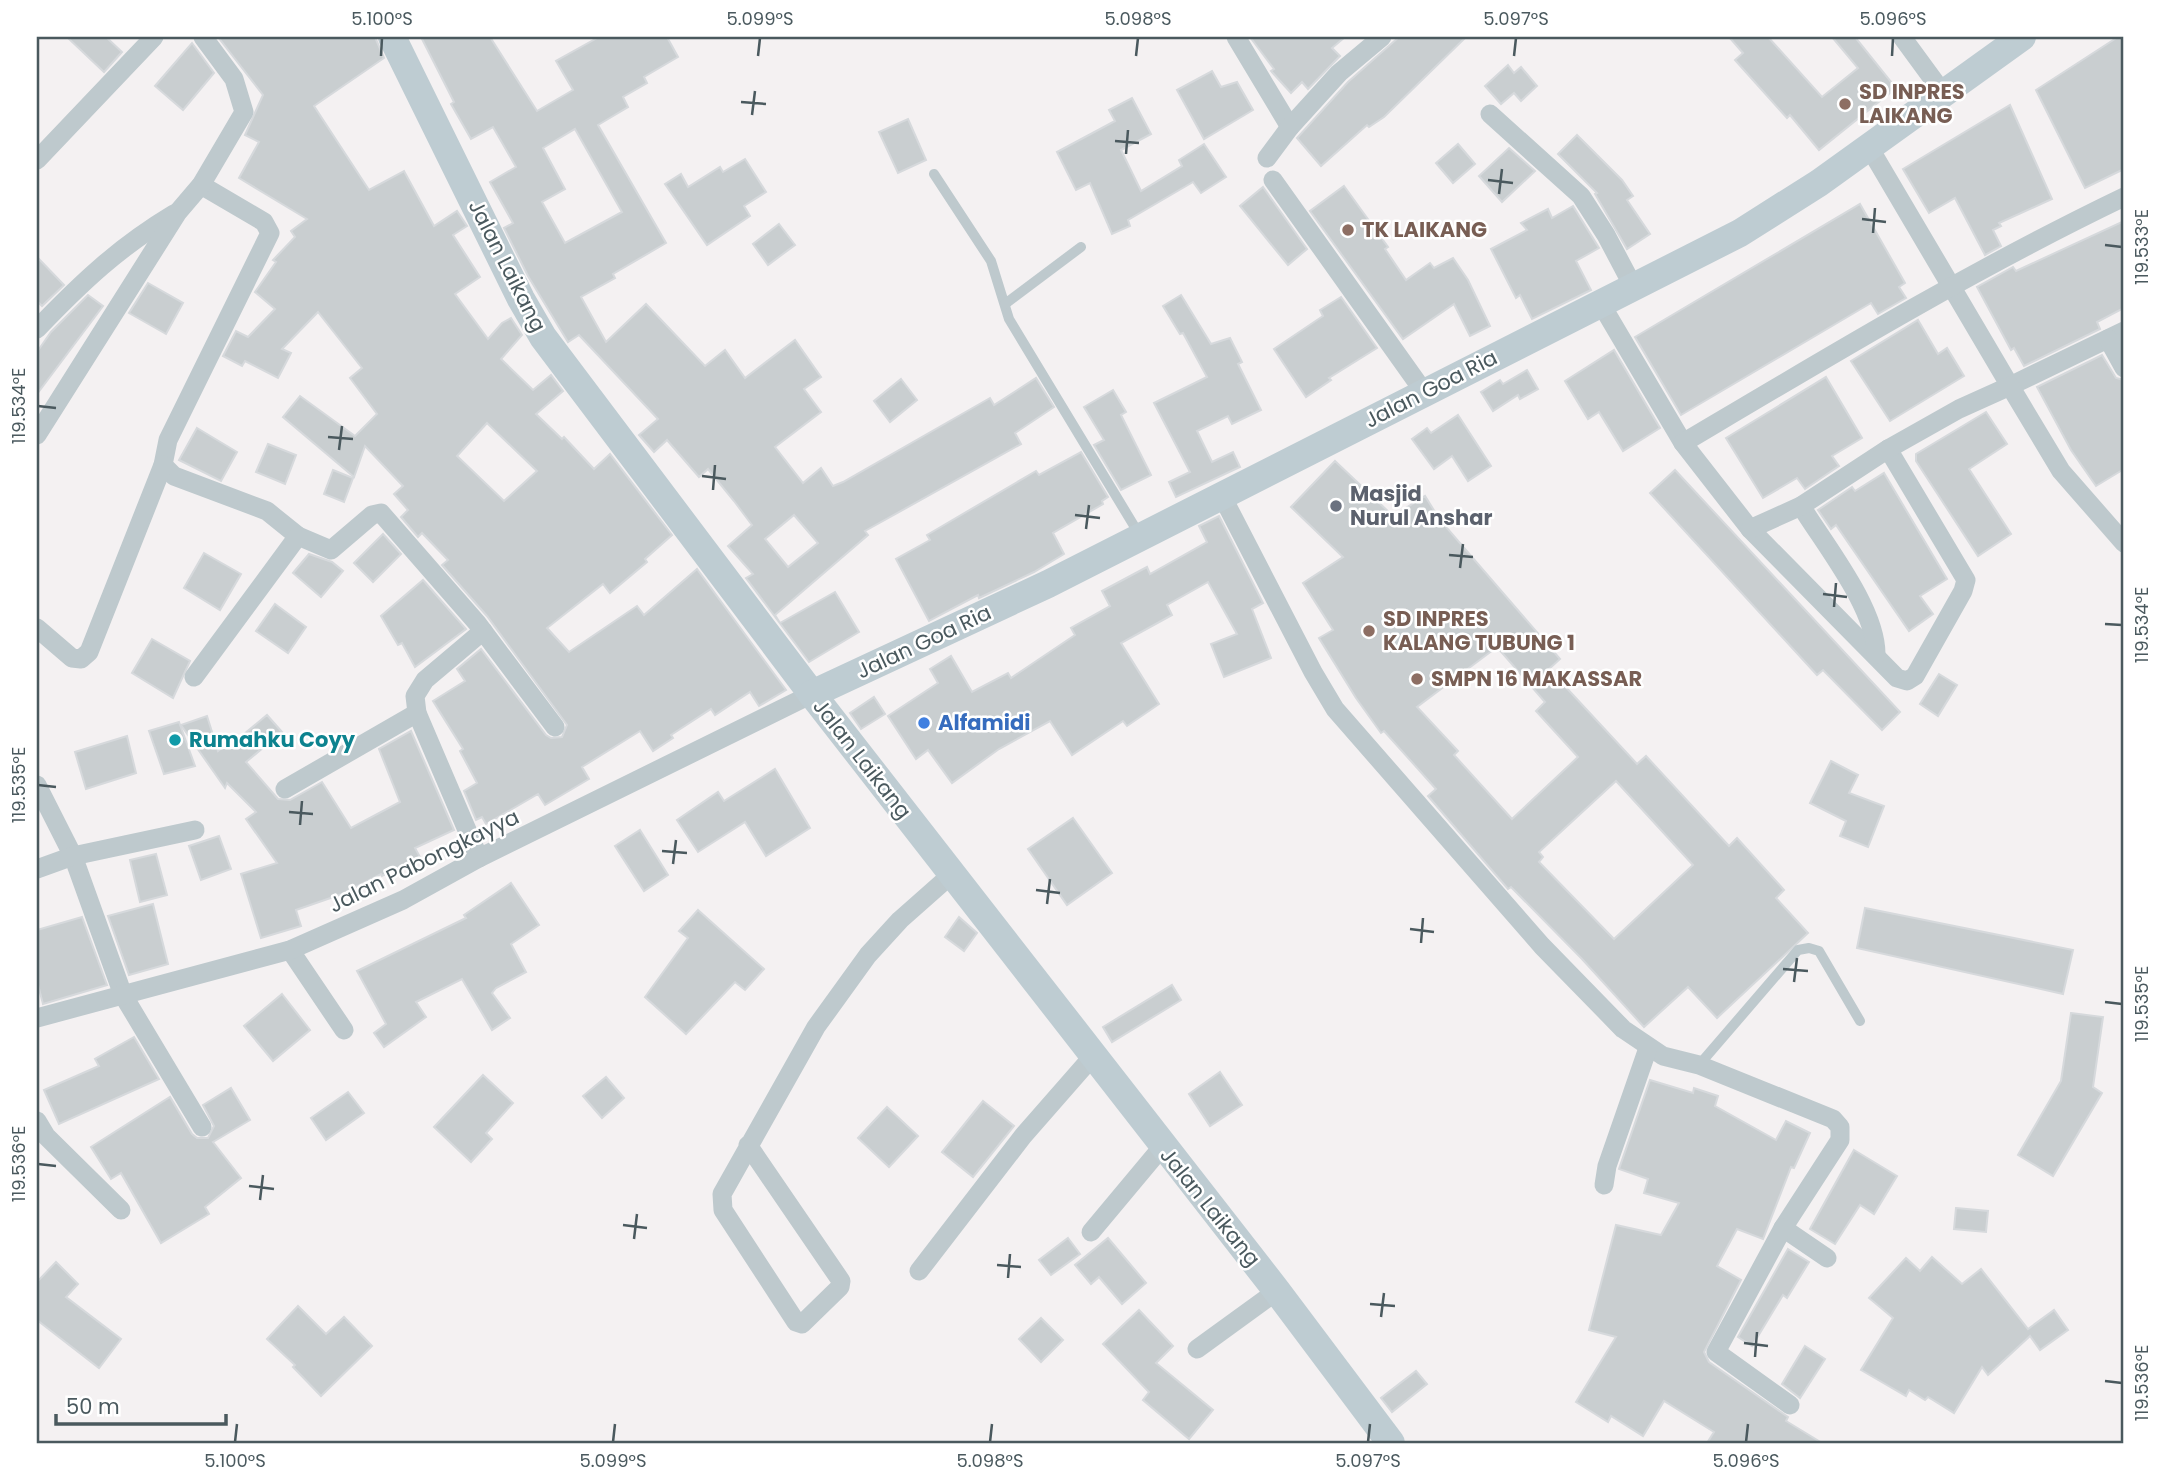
<svg xmlns="http://www.w3.org/2000/svg" width="2161" height="1480" font-family="Poppins,sans-serif">
<style>
.building{fill:#c9ced0;stroke:#d6d9dc;stroke-width:2;fill-rule:evenodd}
.lines{fill:none;stroke-linecap:round;stroke-linejoin:round}
.lane{stroke:#bec9cd;stroke-width:10}
.street{stroke:#bec9cd;stroke-width:19}
.secondary{stroke:#beccd2;stroke-width:28}
.ticks{fill:none;stroke:#4a595e;stroke-width:2.5}
.education-dot{fill:#8d6e63;stroke:#fff;stroke-width:2.5}
.worship-dot{fill:#6b7280;stroke:#fff;stroke-width:2.5}
.shop-dot{fill:#3f7fe0;stroke:#fff;stroke-width:2.5}
.culture-dot{fill:#0f9aa8;stroke:#fff;stroke-width:2.5}
.labels{text-anchor:middle;stroke-width:5;stroke-linejoin:round;paint-order:stroke}
.education-label{font-size:21px;font-weight:bold;fill:#785e54;stroke:#fff;text-anchor:start}
.street-label{font-size:21px;fill:#4a595e;stroke:#fff}
.worship-label{font-size:21px;font-weight:bold;fill:#5b616d;stroke:#fff;text-anchor:start}
.shop-label{font-size:21px;font-weight:bold;fill:#366cbe;stroke:#fff;text-anchor:start}
.culture-label{font-size:21px;font-weight:bold;fill:#0d838f;stroke:#fff;text-anchor:start}
.neatline{fill:none;stroke:#4a595e;stroke-width:2.5}
.ticks-label{font-size:18px;text-anchor:middle;fill:#4a595e}
</style>
<rect width="100%" height="100%" fill="#f4f1f2"/>
<g class="building">
<polygon points="67,37 106,37 122,52 104,72"/>
<path d="M 218,37 L 375,37 L 384,58 L 314,106 L 369,190 L 404,171 L 434,226 L 457,211 L 467,226 L 453,235 L 480,277 L 455,294 L 488,339 L 502,323 L 511,318 L 522,335 L 501,359 L 533,390 L 551,375 L 563,391 L 536,414 L 562,439 L 564,437 L 594,469 L 610,454 L 672,535 L 645,559 L 647,562 L 610,593 L 603,584 L 547,628 L 569,652 L 637,606 L 644,615 L 697,569 L 786,690 L 759,706 L 750,692 L 715,715 L 711,709 L 671,735 L 673,738 L 653,751 L 640,731 L 582,767 L 589,779 L 545,805 L 538,794 L 486,824 L 482,817 L 476,820 L 464,791 L 477,783 L 460,751 L 463,749 L 433,701 L 465,681 L 457,669 L 481,649 L 546,735 L 551,738 L 562,737 L 567,725 L 487,616 L 442,565 L 448,560 L 422,533 L 418,537 L 401,517 L 408,510 L 394,494 L 403,486 L 365,446 L 354,477 L 283,417 L 300,396 L 355,436 L 377,414 L 350,378 L 362,368 L 318,312 L 282,349 L 291,353 L 278,378 L 245,361 L 242,366 L 223,356 L 236,331 L 248,337 L 275,309 L 255,292 L 276,262 L 273,260 L 295,237 L 291,231 L 307,219 L 239,178 L 259,142 L 245,135 L 263,95 ZM 487,423 L 537,471 L 504,501 L 457,456 Z"/>
<path d="M 421,37 L 490,37 L 537,111 L 573,90 L 556,61 L 599,37 L 667,37 L 678,57 L 644,77 L 647,83 L 623,97 L 628,107 L 598,125 L 666,243 L 613,274 L 615,278 L 581,297 L 606,342 L 646,304 L 705,366 L 725,350 L 745,378 L 795,340 L 821,377 L 804,389 L 821,412 L 775,447 L 803,483 L 821,468 L 833,486 L 843,482 L 990,398 L 994,405 L 1036,378 L 1054,407 L 1015,433 L 1021,444 L 865,531 L 868,535 L 775,615 L 780,623 L 835,592 L 859,632 L 809,662 L 746,578 L 753,574 L 728,546 L 752,525 L 734,501 L 708,469 L 699,477 L 667,440 L 654,452 L 639,435 L 658,419 L 579,335 L 568,342 L 528,276 L 504,228 L 513,223 L 490,182 L 516,167 L 493,127 L 471,139 L 451,104 L 454,102 ZM 575,129 L 622,212 L 565,243 L 542,202 L 565,189 L 543,148 ZM 794,515 L 818,543 L 788,567 L 765,539 Z"/>
<polygon points="1250,37 1345,37 1332,48 1340,56 1308,89 1302,82 1291,93 1271,71 1274,69"/>
<polygon points="1399,37 1466,37 1384,117 1369,127 1367,125 1321,166 1297,138 1348,82"/>
<polygon points="1729,37 1768,37 1822,97 1858,68 1832,37 1855,37 1896,88 1819,150 1790,115 1787,118 1735,60 1743,53"/>
<polygon points="2118,37 2124,37 2124,169 2085,188 2036,90"/>
<polygon points="192,43 214,73 183,110 155,86"/>
<polygon points="1508,65 1514,73 1521,67 1537,86 1521,101 1514,93 1501,104 1485,86"/>
<polygon points="1212,71 1221,87 1237,82 1253,110 1204,139 1177,90"/>
<polygon points="1132,98 1151,134 1121,150 1141,191 1182,166 1179,160 1204,144 1226,177 1201,193 1193,182 1128,220 1130,226 1112,234 1090,183 1076,190 1057,152 1115,121 1109,110"/>
<polygon points="2010,105 2052,199 1999,223 2001,226 1993,230 2001,246 1985,255 1955,198 1929,213 1903,169"/>
<polygon points="908,119 926,160 898,173 879,132"/>
<polygon points="1577,135 1622,180 1633,196 1627,200 1650,234 1627,249 1595,194 1597,193 1558,154"/>
<polygon points="1458,144 1475,164 1453,183 1436,163"/>
<polygon points="1509,148 1535,171 1502,202 1479,176"/>
<polygon points="745,159 766,192 744,206 750,216 707,245 665,184 681,174 688,187 720,167 723,172"/>
<polygon points="1344,186 1388,247 1385,249 1406,280 1430,263 1434,268 1453,258 1468,280 1490,326 1470,336 1454,304 1403,339 1310,211"/>
<polygon points="1263,187 1307,249 1288,265 1240,206"/>
<polygon points="1860,204 1905,283 1899,287 1906,298 1878,314 1871,303 1681,415 1635,337"/>
<polygon points="1573,206 1599,248 1576,261 1591,290 1532,319 1520,295 1516,298 1491,249 1527,230 1521,223 1548,209 1552,218"/>
<polygon points="2124,221 2124,308 2097,322 2100,329 2024,366 2014,348 2011,350 1977,287 2013,267 2016,271"/>
<polygon points="779,224 795,245 768,265 753,244"/>
<polygon points="37,257 64,285 42,306 37,301"/>
<polygon points="148,283 183,303 166,334 129,313"/>
<polygon points="88,295 103,306 37,394 37,352 51,332"/>
<polygon points="1181,295 1211,344 1230,338 1242,362 1238,364 1261,410 1232,424 1228,416 1197,431 1212,462 1233,452 1240,467 1176,497 1169,482 1190,472 1154,403 1207,377 1183,333 1180,334 1163,306"/>
<polygon points="1341,297 1377,348 1329,378 1331,380 1306,397 1274,349 1323,316 1320,310"/>
<polygon points="1918,320 1938,354 1947,348 1964,376 1890,421 1851,361"/>
<polygon points="1614,350 1660,428 1623,451 1599,412 1588,419 1565,381"/>
<polygon points="2102,355 2116,378 2124,380 2124,469 2096,486 2071,450 2037,387"/>
<polygon points="1527,370 1538,389 1520,399 1518,395 1493,411 1481,392 1500,380 1503,384"/>
<polygon points="1826,377 1862,438 1832,456 1839,466 1805,489 1797,478 1763,498 1726,438"/>
<polygon points="901,379 917,400 890,422 874,401"/>
<polygon points="1113,390 1126,412 1121,415 1151,475 1121,490 1094,445 1104,440 1084,407"/>
<polygon points="1986,412 2007,444 1969,469 2011,534 1978,556 1916,461 1916,454"/>
<polygon points="1458,415 1491,466 1468,481 1452,456 1434,469 1412,439 1427,428 1431,433"/>
<polygon points="197,428 237,452 221,481 179,460"/>
<polygon points="268,444 296,455 285,484 256,472"/>
<polygon points="1081,452 1108,497 1102,501 1103,504 1053,533 1064,554 1034,572 979,598 978,595 929,621 896,559 930,540 927,535 1036,471 1039,475"/>
<path d="M 1335,461 L 1393,516 L 1425,496 L 1440,520 L 1560,659 L 1549,669 L 1637,764 L 1646,756 L 1729,846 L 1737,838 L 1784,890 L 1776,898 L 1808,933 L 1717,1018 L 1688,987 L 1644,1027 L 1582,959 L 1511,887 L 1508,889 L 1428,796 L 1436,789 L 1384,731 L 1381,733 L 1356,698 L 1319,638 L 1333,630 L 1303,583 L 1343,557 L 1291,507 ZM 1497,647 L 1545,702 L 1536,711 L 1578,757 L 1512,819 L 1454,755 L 1458,751 L 1417,707 ZM 1616,781 L 1693,865 L 1614,939 L 1539,862 L 1543,857 L 1539,852 Z"/>
<polygon points="333,470 353,478 344,502 324,494"/>
<polygon points="1675,470 1900,712 1882,730 1823,670 1817,675 1650,493"/>
<polygon points="1884,473 1947,579 1920,596 1933,614 1909,631 1836,525 1831,529 1818,510 1852,487 1855,491"/>
<polygon points="1219,516 1263,603 1252,609 1271,658 1224,677 1211,644 1237,634 1208,582 1167,605 1172,615 1121,643 1159,704 1127,726 1123,721 1072,755 1050,721 999,749 952,783 928,750 916,759 888,716 938,683 930,669 951,656 972,692 1008,673 1011,678 1075,635 1071,628 1110,606 1102,591 1147,567 1150,574 1207,542 1199,526"/>
<polygon points="383,534 401,554 373,582 354,563"/>
<polygon points="204,553 241,574 220,610 184,588"/>
<polygon points="309,554 332,562 343,571 321,597 293,573"/>
<polygon points="423,580 466,629 415,667 402,643 398,645 381,616"/>
<polygon points="275,604 306,627 288,653 256,631"/>
<polygon points="152,639 190,661 173,698 132,673"/>
<polygon points="1939,674 1957,685 1938,716 1920,704"/>
<polygon points="874,697 885,714 861,729 850,713"/>
<polygon points="267,715 282,732 246,762 278,799 290,800 322,782 351,828 400,802 379,749 411,731 454,830 415,848 420,857 382,876 381,874 342,894 296,910 301,926 261,938 241,874 277,863 246,819 256,812 227,783 225,788 181,725 207,716 218,751 230,741 232,744"/>
<polygon points="179,722 195,766 164,774 149,731"/>
<polygon points="127,736 136,773 86,789 75,752"/>
<polygon points="1831,761 1858,775 1849,793 1884,806 1868,847 1840,836 1846,821 1810,803"/>
<polygon points="775,769 810,828 766,856 745,822 698,852 677,820 718,792 724,801"/>
<polygon points="1073,818 1112,873 1067,905 1028,849"/>
<polygon points="640,830 668,875 644,891 615,846"/>
<polygon points="219,836 231,869 201,880 189,846"/>
<polygon points="156,854 167,895 140,902 130,860"/>
<polygon points="511,883 539,925 511,944 526,972 496,988 492,993 510,1018 492,1030 462,979 416,1002 426,1017 384,1047 374,1033 386,1024 357,971 466,918 464,915"/>
<polygon points="153,904 168,964 129,975 108,916"/>
<polygon points="1865,908 2073,950 2063,994 1857,948"/>
<polygon points="698,910 764,969 745,990 735,982 686,1034 645,997 688,938 679,931"/>
<polygon points="82,917 107,985 43,1004 37,981 37,930"/>
<polygon points="959,917 977,933 964,951 945,937"/>
<polygon points="1172,985 1181,1000 1112,1042 1103,1027"/>
<polygon points="282,994 310,1030 273,1061 244,1026"/>
<polygon points="2071,1013 2103,1017 2093,1087 2102,1093 2053,1176 2018,1155 2061,1081"/>
<polygon points="134,1037 159,1079 59,1124 44,1090 99,1066 95,1059"/>
<polygon points="1220,1072 1242,1105 1210,1126 1189,1094"/>
<polygon points="483,1075 513,1103 486,1133 492,1139 471,1162 434,1127"/>
<polygon points="606,1077 624,1098 602,1118 583,1096"/>
<polygon points="1650,1080 1693,1093 1694,1088 1718,1096 1715,1106 1776,1140 1786,1121 1810,1133 1794,1168 1791,1167 1763,1239 1737,1229 1717,1266 1741,1280 1704,1352 1709,1362 1788,1417 1786,1421 1822,1443 1707,1443 1714,1432 1664,1401 1643,1436 1611,1416 1608,1422 1576,1402 1616,1337 1589,1330 1616,1225 1661,1235 1679,1203 1644,1193 1648,1179 1619,1169"/>
<polygon points="231,1088 250,1120 213,1142 241,1178 205,1207 209,1214 161,1243 121,1173 111,1179 91,1147 170,1097 192,1134 197,1138 208,1138 214,1126 203,1105"/>
<polygon points="348,1092 364,1113 326,1140 311,1118"/>
<polygon points="983,1101 1014,1126 973,1177 942,1152"/>
<polygon points="887,1107 918,1136 889,1167 858,1138"/>
<polygon points="1854,1150 1897,1176 1874,1214 1860,1205 1835,1244 1810,1229"/>
<polygon points="1956,1208 1988,1211 1986,1232 1954,1229"/>
<polygon points="1068,1238 1080,1254 1051,1275 1039,1260"/>
<polygon points="1108,1238 1146,1283 1122,1304 1099,1277 1091,1284 1075,1265"/>
<polygon points="1788,1249 1809,1262 1787,1298 1783,1295 1752,1346 1738,1337"/>
<polygon points="1932,1257 1962,1284 1981,1269 2028,1329 2054,1310 2068,1330 2040,1350 2030,1336 1988,1375 1982,1367 1954,1413 1928,1397 1925,1400 1909,1390 1906,1396 1861,1370 1893,1318 1869,1298 1906,1258 1920,1271"/>
<polygon points="56,1262 78,1284 66,1297 121,1339 99,1368 37,1320 37,1282"/>
<polygon points="298,1306 326,1334 344,1317 372,1346 321,1396 293,1367 295,1365 267,1339"/>
<polygon points="1139,1310 1173,1346 1156,1363 1213,1410 1189,1439 1143,1400 1149,1392 1103,1344"/>
<polygon points="1041,1318 1063,1340 1041,1362 1019,1339"/>
<polygon points="1805,1346 1825,1359 1800,1398 1782,1384"/>
<polygon points="1416,1371 1427,1384 1392,1412 1381,1398"/>
</g>
<g class="lines">
<g class="lane">
<polyline points="934,174 991,261 1009,319 1139,534"/>
<polyline points="1005,304 1081,247"/>
<polyline points="1699,1065 1798,950 1809,948 1819,951 1860,1021"/>
</g>
<g class="street">
<polyline points="1236,37 1290,127"/>
<polyline points="1902,37 1943,93"/>
<polyline points="1490,114 1581,196 1606,235 1634,288"/>
<polyline points="1869,147 2010,386 2124,331"/>
<polyline points="1267,158 1290,127 1339,73 1382,37"/>
<polyline points="37,160 154,37"/>
<polyline points="1273,180 1424,392"/>
<polyline points="201,185 264,222 270,233 168,440 163,465 174,476 267,511 298,536"/>
<polyline points="1601,304 1683,443 1750,529 1897,678 1907,681 1915,676 1963,591 1966,580 1888,449"/>
<path d="M 37,329 C 81,283 119,247 174,214"/>
<polyline points="2108,339 2124,368"/>
<polyline points="37,435 178,212 201,185 244,112 234,79 203,37"/>
<path d="M 1683,443 C 1828,357 1972,270 2124,197"/>
<polyline points="1222,496 1313,672 1335,709 1542,946 1623,1029 1663,1056 1699,1065 1833,1119 1840,1127 1840,1140 1783,1228 1827,1258"/>
<path d="M 1801,506 C 1825,545 1876,608 1876,654"/>
<polyline points="1750,529 1801,506 1888,449 1959,409 2010,386 2061,471 2124,543"/>
<polyline points="37,628 72,658 81,659 89,652 163,465"/>
<polyline points="194,677 298,536 331,550 372,515 381,513 477,623 555,727"/>
<polyline points="37,785 73,856 123,995 202,1127"/>
<polyline points="285,789 417,713"/>
<polyline points="479,858 417,713 415,696 425,680 483,631"/>
<polyline points="37,869 73,856 195,830"/>
<polyline points="290,950 344,1030"/>
<polyline points="37,1018 290,950 403,900 479,858 812,694"/>
<polyline points="37,1121 46,1136 121,1210"/>
<polyline points="748,1145 841,1281 840,1287 802,1324 796,1322 723,1210 722,1194 816,1027 868,955 900,920 952,874"/>
<polyline points="1604,1185 1607,1166 1648,1048"/>
<polyline points="1783,1228 1716,1352 1790,1405"/>
<polyline points="1091,1232 1162,1147"/>
<polyline points="919,1271 1023,1136 1093,1056"/>
<polyline points="1197,1349 1277,1291"/>
</g>
<g class="secondary">
<polyline points="392,37 521,299 543,337 812,694 1277,1291 1391,1443"/>
<polyline points="812,694 1048,584 1740,233 1819,183 2022,37"/>
</g>
</g>
<path class="ticks" d="M 381,56 L 382,38M 758,56 L 760,38M 1136,56 L 1138,38M 1514,56 L 1516,38M 1892,56 L 1893,38M 741,102 L 766,104M 752,115 L 755,91M 1115,141 L 1139,143M 1126,154 L 1128,130M 1488,180 L 1513,183M 1499,194 L 1502,169M 1862,219 L 1886,222M 1873,233 L 1875,208M 2105,245 L 2122,247M 38,406 L 56,408M 328,437 L 353,439M 339,450 L 342,426M 702,476 L 726,479M 713,490 L 715,465M 1075,515 L 1100,518M 1086,529 L 1089,505M 1449,555 L 1473,557M 1460,568 L 1463,544M 1823,594 L 1847,597M 1834,607 L 1836,583M 2105,624 L 2122,625M 38,785 L 56,787M 289,812 L 313,814M 300,825 L 302,801M 662,851 L 687,853M 673,864 L 676,840M 1036,890 L 1060,893M 1047,904 L 1050,879M 1410,929 L 1434,932M 1421,943 L 1423,918M 1783,969 L 1808,971M 1794,982 L 1797,958M 2105,1002 L 2122,1004M 38,1164 L 56,1166M 249,1186 L 274,1189M 260,1200 L 263,1175M 623,1225 L 647,1228M 634,1239 L 637,1214M 997,1265 L 1021,1267M 1008,1278 L 1010,1254M 1370,1304 L 1395,1306M 1381,1317 L 1384,1293M 1744,1343 L 1768,1346M 1755,1357 L 1757,1332M 2105,1381 L 2122,1383M 235,1442 L 237,1424M 613,1442 L 615,1424M 990,1442 L 992,1424M 1368,1442 L 1370,1424M 1746,1442 L 1748,1424"/>
<g class="education-dot">
<circle cx="1845" cy="104" r="7"/>
<circle cx="1348" cy="230" r="7"/>
<circle cx="1369" cy="631" r="7"/>
<circle cx="1417" cy="679" r="7"/>
</g>
<circle class="worship-dot" cx="1336" cy="506" r="7"/>
<circle class="shop-dot" cx="924" cy="723" r="7"/>
<circle class="culture-dot" cx="175" cy="740" r="7"/>
<g class="labels">
<g class="education-label">
<text x="1859" y="99">SD INPRES<tspan x="1859" dy="24">LAIKANG</tspan></text>
<text x="1362" y="237">TK LAIKANG</text>
<text x="1383" y="626">SD INPRES<tspan x="1383" dy="24">KALANG TUBUNG 1</tspan></text>
<text x="1431" y="686">SMPN 16 MAKASSAR</text>
</g>
<g class="street-label">
<text transform="translate(507 266) rotate(63)" y="7">Jalan Laikang</text>
<text transform="translate(1431 389) rotate(-27)" y="7">Jalan Goa Ria</text>
<text transform="translate(924 642) rotate(-25)" y="7">Jalan Goa Ria</text>
<text transform="translate(862 759) rotate(52)" y="7">Jalan Laikang</text>
<text transform="translate(424 861) rotate(-26)" y="7">Jalan Pabongkayya</text>
<text transform="translate(1210 1207) rotate(51)" y="7">Jalan Laikang</text>
</g>
<g class="worship-label">
<text x="1350" y="501">Masjid<tspan x="1350" dy="24">Nurul Anshar</tspan></text>
</g>
<g class="shop-label">
<text x="938" y="730">Alfamidi</text>
</g>
<g class="culture-label">
<text x="189" y="747">Rumahku Coyy</text>
</g>
</g>
<rect width="2161" height="1480" fill="none" stroke="#ffffff" stroke-width="77"/>
<path d="M56 1414v10h170v-10" fill="none" stroke="#4a595e" stroke-width="3.5"/>
<text x="66" y="1414" font-size="21" fill="#4a595e" stroke="#ffffff" stroke-width="5" paint-order="stroke">50 m</text>
<rect x="38" y="38" width="2084" height="1404" class="neatline"/>
<g class="ticks-label">
<text x="382" y="25">5.100°S</text>
<text x="760" y="25">5.099°S</text>
<text x="1138" y="25">5.098°S</text>
<text x="1516" y="25">5.097°S</text>
<text x="1893" y="25">5.096°S</text>
<text transform="translate(2142 247) rotate(-90)" y="6">119.533°E</text>
<text transform="translate(19 406) rotate(-90)" y="6">119.534°E</text>
<text transform="translate(2142 625) rotate(-90)" y="6">119.534°E</text>
<text transform="translate(19 785) rotate(-90)" y="6">119.535°E</text>
<text transform="translate(2142 1004) rotate(-90)" y="6">119.535°E</text>
<text transform="translate(19 1164) rotate(-90)" y="6">119.536°E</text>
<text transform="translate(2142 1383) rotate(-90)" y="6">119.536°E</text>
<text x="235" y="1467">5.100°S</text>
<text x="613" y="1467">5.099°S</text>
<text x="990" y="1467">5.098°S</text>
<text x="1368" y="1467">5.097°S</text>
<text x="1746" y="1467">5.096°S</text>
</g>
</svg>
